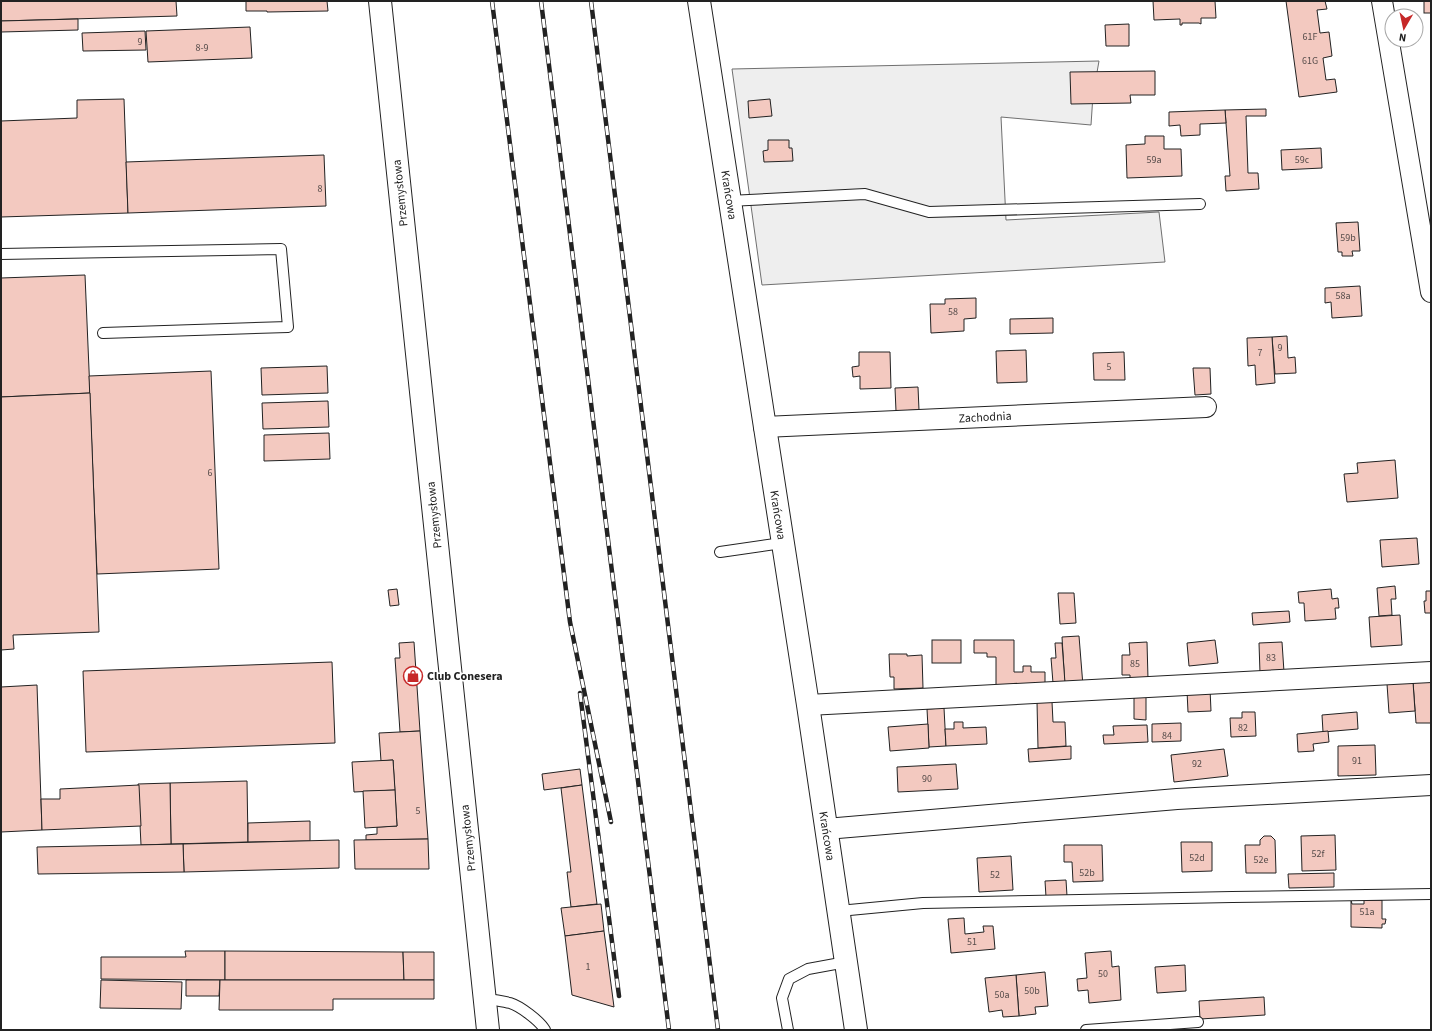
<svg xmlns="http://www.w3.org/2000/svg" width="1432" height="1031" font-family="'Source Sans 3',sans-serif">
<style>
.green{fill:#eee;stroke:#6f6f6f}
.building{fill:#f3c9c0;stroke:#222}
.lines{fill:none;stroke-linecap:round;stroke-linejoin:round}
.service-casing{stroke:#222;stroke-width:12}
.minor-casing{stroke:#222;stroke-width:22}
.tertiary-casing{stroke:#222;stroke-width:24}
.service{stroke:#fff;stroke-width:10}
.minor{stroke:#fff;stroke-width:20}
.tertiary{stroke:#fff;stroke-width:22}
.rail-casing{stroke:#222;stroke-width:4.5}
.rail{stroke:#fff;stroke-width:3;stroke-dasharray:9;stroke-linecap:butt}
.labels{text-anchor:middle;stroke-width:3;stroke-linejoin:round;paint-order:stroke}
.number-label{font-size:10px;fill:#564c4a}
.street-label{font-size:12px;fill:#222;stroke:#fff}
.poi-label{font-size:12px;font-weight:bold;fill:#222;stroke:#fff;text-anchor:start}
</style>
<rect width="100%" height="100%" fill="#fff"/>
<polygon class="green" points="1099,61 1093,95 1091,125 1001,117 1006,220 1159,212 1165,262 762,285 732,69"/>
<g class="building">
<polygon points="1,1 176,1 177,16 1,21"/>
<polygon points="246,1 327,1 328,11 267,12 267,11 246,11"/>
<polygon points="1153,1 1215,1 1216,18 1201,18 1201,24 1199,23 1182,23 1182,25 1180,25 1180,19 1154,20"/>
<polygon points="1286,1 1325,1 1327,9 1317,10 1320,33 1329,32 1332,56 1323,58 1326,80 1335,79 1337,92 1299,97"/>
<rect x="1424" y="1" width="7" height="12"/>
<polygon points="78,19 78,30 1,32 1,21"/>
<polygon points="1129,24 1129,46 1106,46 1105,25"/>
<polygon points="250,27 252,58 148,62 146,31"/>
<polygon points="145,31 146,50 83,51 82,33"/>
<polygon points="1155,71 1155,95 1130,95 1131,103 1071,104 1070,72"/>
<polygon points="124,99 128,213 1,217 1,121 77,118 77,100"/>
<polygon points="770,99 772,116 749,118 748,101"/>
<polygon points="1266,109 1266,116 1246,116 1248,173 1258,173 1259,189 1226,191 1225,176 1230,176 1225,110"/>
<polygon points="1225,110 1226,123 1200,124 1200,135 1181,136 1180,125 1169,126 1169,112"/>
<polygon points="1145,136 1164,136 1164,149 1181,149 1182,176 1127,178 1126,145 1145,144"/>
<polygon points="768,140 789,140 789,148 792,148 793,161 764,162 763,151 768,150"/>
<polygon points="1321,148 1322,168 1282,170 1281,150"/>
<polygon points="324,155 326,206 128,213 126,162"/>
<polygon points="1358,222 1360,251 1352,251 1353,256 1342,256 1342,252 1338,252 1336,223"/>
<polygon points="85,275 90,393 1,397 1,278"/>
<polygon points="1360,286 1362,316 1332,318 1331,302 1325,303 1325,288"/>
<polygon points="976,298 976,318 964,319 964,331 931,333 930,304 945,304 945,299"/>
<polygon points="1053,318 1053,333 1010,334 1010,319"/>
<polygon points="1287,336 1288,358 1295,357 1296,373 1275,374 1272,337"/>
<polygon points="1272,337 1275,383 1256,385 1255,365 1248,366 1247,338"/>
<polygon points="1026,350 1027,382 997,383 996,351"/>
<polygon points="859,352 890,352 891,388 860,389 860,376 853,377 852,367 859,366"/>
<polygon points="1124,352 1125,380 1094,380 1093,353"/>
<polygon points="327,366 328,393 262,395 261,368"/>
<polygon points="1193,368 1210,368 1211,394 1195,395"/>
<polygon points="211,371 219,569 97,574 89,376"/>
<polygon points="918,387 919,410 896,411 895,388"/>
<polygon points="90,393 99,632 13,635 14,649 1,650 1,397"/>
<polygon points="328,401 329,427 263,429 262,403"/>
<polygon points="329,433 330,459 264,461 264,435"/>
<polygon points="1395,460 1398,498 1347,502 1344,474 1358,473 1357,463"/>
<polygon points="1417,538 1419,564 1382,567 1380,540"/>
<polygon points="1395,586 1396,599 1391,599 1392,615 1379,616 1377,588"/>
<polygon points="397,589 399,605 390,606 388,590"/>
<polygon points="1331,589 1332,599 1338,598 1339,608 1335,608 1336,619 1305,621 1304,603 1299,603 1298,592"/>
<polygon points="1426,591 1431,591 1431,613 1425,613 1424,601 1426,601"/>
<polygon points="1058,593 1074,593 1076,623 1060,624"/>
<polygon points="1289,611 1290,622 1253,625 1252,613"/>
<polygon points="1400,615 1402,645 1371,647 1369,617"/>
<polygon points="1079,636 1083,686 1065,687 1062,637"/>
<rect x="932" y="640" width="29" height="23"/>
<polygon points="974,640 1014,640 1014,672 1023,672 1023,666 1031,666 1031,672 1045,672 1045,688 996,689 996,657 987,657 987,653 974,653"/>
<polygon points="1215,640 1218,663 1189,666 1187,643"/>
<polygon points="414,642 420,731 400,732 395,658 400,658 399,643"/>
<polygon points="1147,642 1148,679 1130,679 1130,675 1122,675 1122,655 1130,655 1129,643"/>
<polygon points="1282,642 1284,672 1260,673 1259,643"/>
<polygon points="1055,643 1062,643 1065,683 1053,683 1051,658 1056,658"/>
<polygon points="889,654 907,654 907,656 922,655 923,688 894,689 894,677 890,677"/>
<polygon points="332,662 335,743 86,752 83,671"/>
<polygon points="1431,681 1431,723 1416,723 1413,682"/>
<polygon points="1413,682 1415,711 1389,713 1387,684"/>
<polygon points="37,685 42,830 1,832 1,687"/>
<polygon points="1210,689 1211,711 1188,712 1187,691"/>
<polygon points="1134,697 1146,697 1146,720 1134,719"/>
<polygon points="1037,702 1052,702 1053,722 1065,722 1066,746 1038,748"/>
<polygon points="944,708 946,746 929,747 927,709"/>
<polygon points="1242,712 1255,712 1256,736 1231,737 1230,718 1242,718"/>
<polygon points="1357,712 1358,729 1323,732 1322,715"/>
<polygon points="954,722 963,722 963,728 986,727 987,744 946,746 945,729 954,729"/>
<polygon points="1181,723 1181,741 1152,742 1152,724"/>
<polygon points="928,724 929,748 890,751 888,727"/>
<polygon points="1147,725 1148,742 1104,744 1103,735 1114,735 1113,726"/>
<polygon points="420,731 428,839 366,840 366,835 377,834 377,827 397,826 393,760 381,761 379,733"/>
<polygon points="1328,731 1329,742 1313,744 1314,751 1298,752 1297,734"/>
<polygon points="1375,745 1376,775 1338,776 1338,746"/>
<polygon points="1071,746 1071,759 1029,762 1028,749"/>
<polygon points="1224,749 1228,776 1174,782 1171,755"/>
<polygon points="393,760 395,790 354,792 352,762"/>
<polygon points="956,764 958,789 898,792 897,767"/>
<polygon points="580,769 582,785 544,790 542,774"/>
<polygon points="247,781 248,842 171,844 170,783"/>
<polygon points="170,783 171,844 141,845 138,784"/>
<polygon points="139,785 141,826 42,830 41,799 60,799 60,789"/>
<polygon points="582,785 597,904 571,907 567,872 571,872 561,788"/>
<polygon points="395,790 397,826 365,828 363,791"/>
<polygon points="310,821 310,841 248,842 248,823"/>
<polygon points="1335,835 1336,870 1302,871 1301,836"/>
<polygon points="1264,836 1271,836 1275,840 1276,873 1246,873 1245,845 1260,845 1260,840"/>
<polygon points="428,839 429,869 355,869 354,840"/>
<polygon points="339,840 339,868 184,872 183,844"/>
<polygon points="1181,842 1212,842 1212,871 1182,872"/>
<polygon points="183,844 184,872 38,874 37,847"/>
<polygon points="1064,845 1102,845 1103,881 1073,882 1072,862 1064,862"/>
<polygon points="1011,856 1013,890 979,892 977,858"/>
<polygon points="1334,873 1334,887 1289,888 1288,874"/>
<polygon points="1066,880 1067,896 1046,897 1045,881"/>
<polygon points="1351,900 1352,904 1364,904 1364,900 1382,900 1382,919 1386,919 1385,924 1382,924 1382,928 1351,927"/>
<polygon points="601,904 604,931 565,936 561,908"/>
<polygon points="964,918 965,934 984,932 983,926 993,926 995,949 951,953 948,919"/>
<polygon points="604,931 614,1007 572,995 565,936"/>
<polygon points="185,951 225,951 225,980 101,979 101,957 186,957"/>
<polygon points="225,951 403,952 404,980 225,980"/>
<polygon points="1111,951 1112,967 1119,966 1121,1000 1089,1003 1088,990 1078,991 1077,979 1087,978 1085,953"/>
<polygon points="403,952 434,952 434,980 404,980"/>
<polygon points="1185,965 1186,991 1157,993 1155,967"/>
<polygon points="1045,972 1048,1006 1035,1007 1036,1014 1019,1016 1016,975"/>
<polygon points="1016,975 1019,1016 1003,1017 1002,1010 989,1012 985,978"/>
<polygon points="101,980 182,982 181,1009 100,1008"/>
<polygon points="186,980 220,980 219,996 186,996"/>
<polygon points="220,980 434,980 434,999 333,999 333,1010 219,1010"/>
<polygon points="1264,997 1265,1015 1200,1019 1199,1001"/>
</g>
<g class="lines">
<defs>
<g id="service">
<polyline points="729,201 865,194 929,212 1200,204"/>
<polyline points="1,254 281,249 288,327 103,333"/>
<polyline points="720,552 782,543"/>
<polyline points="839,911 923,903 1232,897 1431,894"/>
<path d="M 485,998 C 493,1000 502,1001 510,1003 C 520,1006 540,1021 545,1030"/>
<polyline points="788,1030 782,998 789,979 808,969 846,962"/>
<polyline points="1086,1030 1198,1022"/>
</g>
<g id="minor">
<polyline points="1382,1 1431,292"/>
<polyline points="764,427 1206,407"/>
<polyline points="808,705 1431,672"/>
<polyline points="826,829 1177,799 1431,785"/>
</g>
<g id="tertiary">
<polyline points="380,1 488,1030"/>
<polyline points="699,1 808,705 856,1030"/>
</g>
</defs>
<use href="#service" class="service-casing"/>
<use href="#minor" class="minor-casing"/>
<use href="#tertiary" class="tertiary-casing"/>
<use href="#service" class="service"/>
<use href="#minor" class="minor"/>
<use href="#tertiary" class="tertiary"/>
<defs>
<g id="rail">
<polyline points="492,1 570,622 611,822"/>
<polyline points="541,1 669,1030"/>
<polyline points="591,1 718,1030"/>
<polyline points="580,693 619,996"/>
</g>
</defs>
<use href="#rail" class="rail-casing"/>
<use href="#rail" class="rail"/>
</g>
<defs>
<symbol id="shop-ring" viewBox="-11 -11 22 22"><circle r="9.5" fill="#fff" stroke="#c62828" stroke-width="1.5"/><path d="M-5-2.5h2.3a2.7 3.5 0 0 1 5.4 0H5L5.5 6h-11ZM-1.5-2.5h3a1.5 2.3 0 0 0-3 0Z" fill="#c62828"/></symbol>
</defs>
<g fill-rule="evenodd">
<use href="#shop-ring" x="402" y="665" width="22" height="22"/>
</g>
<g class="labels">
<g class="number-label">
<text x="1310" y="40">61F</text>
<text x="140" y="45">9</text>
<text x="202" y="51">8-9</text>
<text x="1310" y="64">61G</text>
<text x="1154" y="163">59a</text>
<text x="1302" y="163">59c</text>
<text x="320" y="192">8</text>
<text x="1348" y="241">59b</text>
<text x="1343" y="299">58a</text>
<text x="953" y="315">58</text>
<text x="1280" y="351">9</text>
<text x="1260" y="356">7</text>
<text x="1109" y="370">5</text>
<text x="210" y="476">6</text>
<text x="1271" y="661">83</text>
<text x="1135" y="667">85</text>
<text x="1243" y="731">82</text>
<text x="1167" y="739">84</text>
<text x="1357" y="764">91</text>
<text x="1197" y="767">92</text>
<text x="927" y="782">90</text>
<text x="418" y="814">5</text>
<text x="1318" y="857">52f</text>
<text x="1197" y="861">52d</text>
<text x="1261" y="863">52e</text>
<text x="1087" y="876">52b</text>
<text x="995" y="878">52</text>
<text x="1367" y="915">51a</text>
<text x="972" y="945">51</text>
<text x="588" y="970">1</text>
<text x="1103" y="977">50</text>
<text x="1032" y="994">50b</text>
<text x="1002" y="998">50a</text>
</g>
<g class="street-label">
<text transform="translate(400 193) rotate(-96)" y="4">Przemysłowa</text>
<text transform="translate(729 195) rotate(81)" y="4">Krańcowa</text>
<text transform="translate(985 417) rotate(-3)" y="4">Zachodnia</text>
<text transform="translate(434 515) rotate(-96)" y="4">Przemysłowa</text>
<text transform="translate(778 515) rotate(81)" y="4">Krańcowa</text>
<text transform="translate(827 836) rotate(81)" y="4">Krańcowa</text>
<text transform="translate(468 838) rotate(-96)" y="4">Przemysłowa</text>
</g>
<g class="poi-label">
<text x="427" y="680">Club Conesera</text>
</g>
</g>
<rect width="1432" height="1031" fill="none" stroke="#222222" stroke-width="4"/>
<g transform="translate(1404 28) rotate(189)"><circle r="19" fill="#ffffff" stroke="#a7a7a7"/>
<path d="M0-3L7 15L0 10L-7 15Z" fill="#c62828"/>
<text y="-6" font-size="11" font-weight="bold" text-anchor="middle" fill="#222222">N</text>
</g>
</svg>
